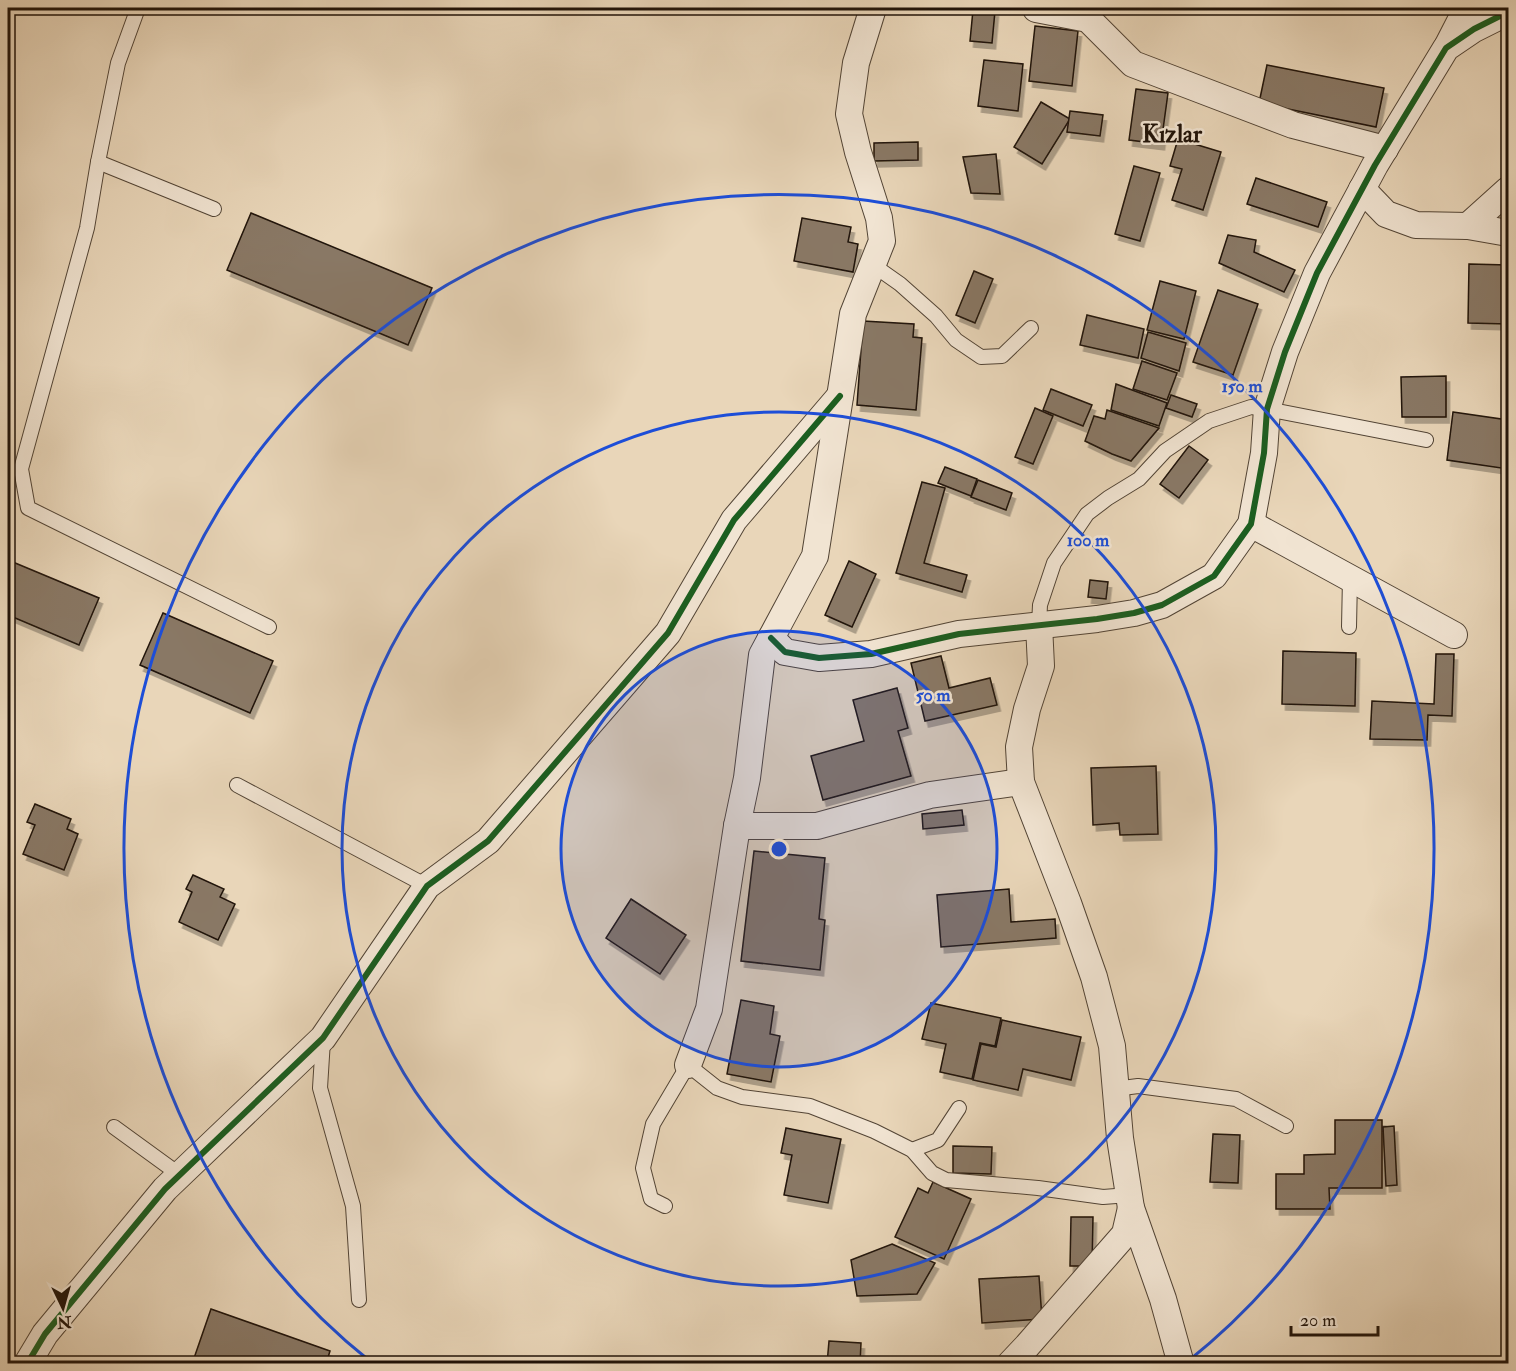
<svg xmlns="http://www.w3.org/2000/svg" width="1516" height="1371" font-family="'IM FELL Double Pica',serif">
<style>
.building{fill:#897865;stroke:#201309;stroke-width:1.5;filter:url(#shadow)}
.lines{fill:none;stroke-linecap:round;stroke-linejoin:round}
.lane-casing{stroke:#524435;stroke-width:16}
.street-casing{stroke:#524435;stroke-width:28}
.lane{stroke:#f1e4d2;stroke-width:14}
.street{stroke:#f1e4d2;stroke-width:26}
.cycleway-casing{stroke:#f1e4d2;stroke-width:10}
.cycleway{stroke:#1b5e20;stroke-width:6}
.ring{fill:none;stroke:#1d4ed8;stroke-width:3}
.labels{text-anchor:middle;stroke-width:5;stroke-linejoin:round;paint-order:stroke}
.quarter-label{font-size:24px;font-weight:bold;fill:#201309;stroke:#f1e4d2}
.centre{fill:#1d4ed8;stroke:#f1e4d2;stroke-width:3}
.ring-label{font-size:18px;text-anchor:middle;font-weight:bold;fill:#1d4ed8;stroke:#f1e4d2;stroke-width:5;stroke-linejoin:round;paint-order:stroke}
</style>
<defs>
<filter id="shadow"><feDropShadow dx="3.5" dy="6" stdDeviation="0" flood-color="#0004"/></filter>
</defs>
<rect width="100%" height="100%" fill="#e9d6b9"/>
<filter id="stains"><feTurbulence type="fractalNoise" baseFrequency=".00333" numOctaves="4"/><feColorMatrix values="0 0 0 0 .2 0 0 0 0 .09 0 0 0 0 .02 0 0 0 .5 -.17"/></filter>
<radialGradient id="worn" r=".72"><stop offset=".6" stop-color="#630" stop-opacity="0"/><stop offset="1" stop-color="#630" stop-opacity=".3"/></radialGradient>
<g class="building">
<polygon points="973,10 995,11 992,43 970,41"/>
<polygon points="1035,26 1078,31 1072,86 1029,81"/>
<polygon points="984,60 1023,64 1018,111 978,106"/>
<polygon points="1267,65 1384,88 1376,127 1259,103"/>
<polygon points="1136,89 1168,93 1161,144 1129,140"/>
<polygon points="1041,102 1070,119 1042,164 1014,147"/>
<polygon points="1070,111 1103,115 1100,136 1067,132"/>
<polygon points="1178,139 1221,152 1203,210 1172,200 1182,169 1170,166"/>
<polygon points="918,142 918,160 874,161 874,143"/>
<polygon points="996,154 1000,194 971,193 963,157"/>
<polygon points="1134,166 1160,173 1140,241 1115,234"/>
<polygon points="1256,178 1327,202 1318,227 1247,204"/>
<polygon points="251,213 432,288 408,345 227,270"/>
<polygon points="802,218 851,227 848,242 858,244 853,272 794,261"/>
<polygon points="1228,235 1256,240 1254,252 1295,270 1284,292 1219,263"/>
<polygon points="1469,264 1508,265 1508,324 1468,323"/>
<polygon points="974,271 993,279 975,323 956,315"/>
<polygon points="1160,281 1196,291 1184,339 1147,330"/>
<polygon points="1218,290 1258,304 1233,375 1193,362"/>
<polygon points="1087,315 1144,329 1138,358 1080,345"/>
<polygon points="863,321 914,324 913,337 922,338 916,410 857,405"/>
<polygon points="1148,332 1186,343 1179,371 1141,358"/>
<polygon points="1142,361 1177,373 1167,400 1133,389"/>
<polygon points="1446,376 1446,417 1402,417 1401,377"/>
<polygon points="1116,384 1167,403 1159,426 1111,410"/>
<polygon points="1051,389 1092,405 1083,426 1043,410"/>
<polygon points="1171,395 1197,404 1192,417 1166,408"/>
<polygon points="1035,408 1053,416 1033,464 1015,457"/>
<polygon points="1107,410 1159,428 1131,461 1112,454 1085,441 1094,416 1105,419"/>
<polygon points="1453,412 1508,420 1508,469 1447,460"/>
<polygon points="1189,446 1208,460 1179,498 1160,484"/>
<polygon points="945,467 977,479 971,496 938,483"/>
<polygon points="978,480 1012,493 1006,510 971,497"/>
<polygon points="922,482 945,488 924,563 967,575 962,592 896,573"/>
<polygon points="8,560 99,598 79,645 8,615"/>
<polygon points="849,561 876,574 852,627 825,615"/>
<polygon points="1090,580 1108,582 1106,599 1088,597"/>
<polygon points="163,613 273,661 250,713 140,665"/>
<polygon points="1283,651 1356,653 1355,706 1282,704"/>
<polygon points="1436,654 1454,654 1452,716 1428,715 1427,740 1370,739 1372,701 1434,704"/>
<polygon points="941,656 949,688 990,678 997,705 925,721 911,663"/>
<polygon points="897,688 908,728 898,731 911,776 823,800 811,756 864,741 853,700"/>
<polygon points="1156,766 1158,834 1120,835 1119,823 1093,825 1091,768"/>
<polygon points="35,804 71,819 67,829 78,834 64,870 23,854 35,825 27,822"/>
<polygon points="962,810 964,825 923,829 922,814"/>
<polygon points="754,851 825,858 819,919 825,920 820,970 741,961"/>
<polygon points="193,875 224,889 220,897 235,904 218,940 179,922 192,892 186,889"/>
<polygon points="1009,889 1011,922 1055,919 1056,938 941,947 937,895"/>
<polygon points="631,899 686,935 660,974 606,938"/>
<polygon points="741,1000 774,1006 770,1034 780,1036 771,1082 727,1074"/>
<polygon points="931,1003 1001,1018 995,1046 980,1043 972,1079 940,1072 946,1044 922,1039"/>
<polygon points="1002,1020 1081,1037 1071,1080 1023,1069 1018,1090 973,1080 981,1044 996,1047"/>
<polygon points="1335,1120 1382,1120 1382,1188 1329,1188 1330,1209 1276,1209 1276,1174 1304,1174 1304,1155 1335,1154"/>
<polygon points="1394,1126 1397,1185 1386,1186 1383,1127"/>
<polygon points="786,1128 841,1139 828,1203 784,1195 792,1155 781,1153"/>
<polygon points="1213,1134 1240,1135 1238,1183 1210,1182"/>
<polygon points="953,1146 992,1147 991,1174 953,1173"/>
<polygon points="933,1182 971,1199 944,1259 895,1237 918,1188 928,1193"/>
<polygon points="1071,1217 1093,1217 1092,1266 1070,1266"/>
<polygon points="892,1244 935,1263 917,1294 857,1296 851,1260"/>
<polygon points="1039,1276 1042,1319 982,1323 979,1279"/>
<polygon points="211,1309 330,1351 326,1364 192,1364"/>
<polygon points="829,1341 861,1343 860,1364 827,1364"/>
</g>
<g class="lines">
<defs>
<g id="lane">
<polyline points="138,8 118,63 98,162 87,228 21,469 28,508 269,627"/>
<polyline points="98,162 214,209"/>
<polyline points="873,265 900,284 936,316 956,340 981,357 1002,356 1031,328"/>
<polyline points="1039,625 1040,605 1054,563 1087,514 1108,498 1139,479 1165,451 1209,421 1251,407 1267,409 1426,440"/>
<polyline points="1349,627 1350,578"/>
<polyline points="237,785 427,886"/>
<polyline points="323,1040 320,1088 353,1206 359,1300"/>
<polyline points="1115,1089 1138,1086 1236,1099 1286,1126"/>
<polyline points="114,1127 180,1175"/>
<polyline points="912,1150 938,1140 959,1108"/>
<polyline points="665,1206 651,1199 643,1168 653,1124 688,1065 717,1088 742,1097 810,1106 874,1131 912,1150 932,1173 946,1180 1038,1188 1103,1197 1129,1195"/>
</g>
<g id="street">
<polyline points="1036,9 1088,19 1133,64 1293,125 1385,149"/>
<polyline points="1448,45 1467,8"/>
<polyline points="1362,189 1386,214 1416,225 1468,226 1508,233"/>
<polyline points="1468,226 1508,190"/>
<polyline points="1251,524 1454,635"/>
<polyline points="1039,625 1041,666 1027,709 1019,747 1021,782 1068,903 1094,977 1112,1046 1120,1138 1131,1208 1163,1299 1181,1364"/>
<polyline points="771,638 785,652 819,658 871,654 959,634 1097,619 1134,613 1162,605 1214,576 1251,524 1264,453 1267,409 1285,352 1317,273 1375,165 1446,48 1474,29 1508,12"/>
<polyline points="737,826 817,826 930,795 1021,782"/>
<polyline points="688,1065 709,1009 737,826 747,778 762,655 815,556 853,314 882,241 879,218 858,152 849,114 856,63 873,8"/>
<polyline points="27,1364 45,1334 165,1189 323,1038 427,886 488,841 668,633 734,520 840,396"/>
<polyline points="1010,1364 1027,1346 1125,1234 1131,1208"/>
</g>
</defs>
<use href="#lane" class="lane-casing"/>
<use href="#street" class="street-casing"/>
<use href="#lane" class="lane"/>
<use href="#street" class="street"/>
<defs>
<g id="cycleway">
<polyline points="771,638 785,652 819,658 871,654 959,634 1097,619 1134,613 1162,605 1214,576 1251,524 1264,453 1267,409 1285,352 1317,273 1375,165 1446,48 1474,29 1508,12"/>
<polyline points="27,1364 45,1334 165,1189 323,1038 427,886 488,841 668,633 734,520 840,396"/>
</g>
</defs>
<use href="#cycleway" class="cycleway-casing"/>
<use href="#cycleway" class="cycleway"/>
</g>
<circle cx="779" cy="849" r="218" fill="#1d4ed8" fill-opacity=".12"/>
<g class="ring">
<circle cx="779" cy="849" r="218"/>
<circle cx="779" cy="849" r="437"/>
<path d="M371 1362A655 655 0 1 1 1187 1362"/>
</g>
<g class="labels">
<g class="quarter-label">
<text x="1172" y="142">Kızlar</text>
</g>
</g>
<circle cx="779" cy="849" r="9" class="centre"/>
<g class="ring-label">
<text x="1242" y="392">150 m</text>
<text x="1088" y="546">100 m</text>
<text x="933" y="701">50 m</text>
</g>
<rect width="1516" height="1371" fill="none" stroke="#e9d6b9" stroke-width="30"/>
<rect x="9" y="9" width="1498" height="1353" fill="none" stroke="#201309" stroke-width="3"/>
<rect x="15" y="15" width="1486" height="1341" fill="none" stroke="#201309" stroke-width="1.5"/>
<g transform="translate(63 1308) rotate(175)" stroke="#f1e4d2" stroke-width="4.5" paint-order="stroke">
<path d="M0-4.5L10 22L0 15L-10 22Z" fill="#201309"/>
<text y="-9" font-size="16" font-weight="bold" text-anchor="middle" fill="#201309">N</text>
</g>
<path d="M1291 1326v9h87v-9" fill="none" stroke="#201309" stroke-width="3"/>
<text x="1300" y="1326" font-size="18" fill="#201309" stroke="#f1e4d2" stroke-width="4.5" paint-order="stroke">20 m</text>
<rect width="100%" height="100%" filter="url(#stains)"/>
<rect width="100%" height="100%" fill="url(#worn)"/>
</svg>
